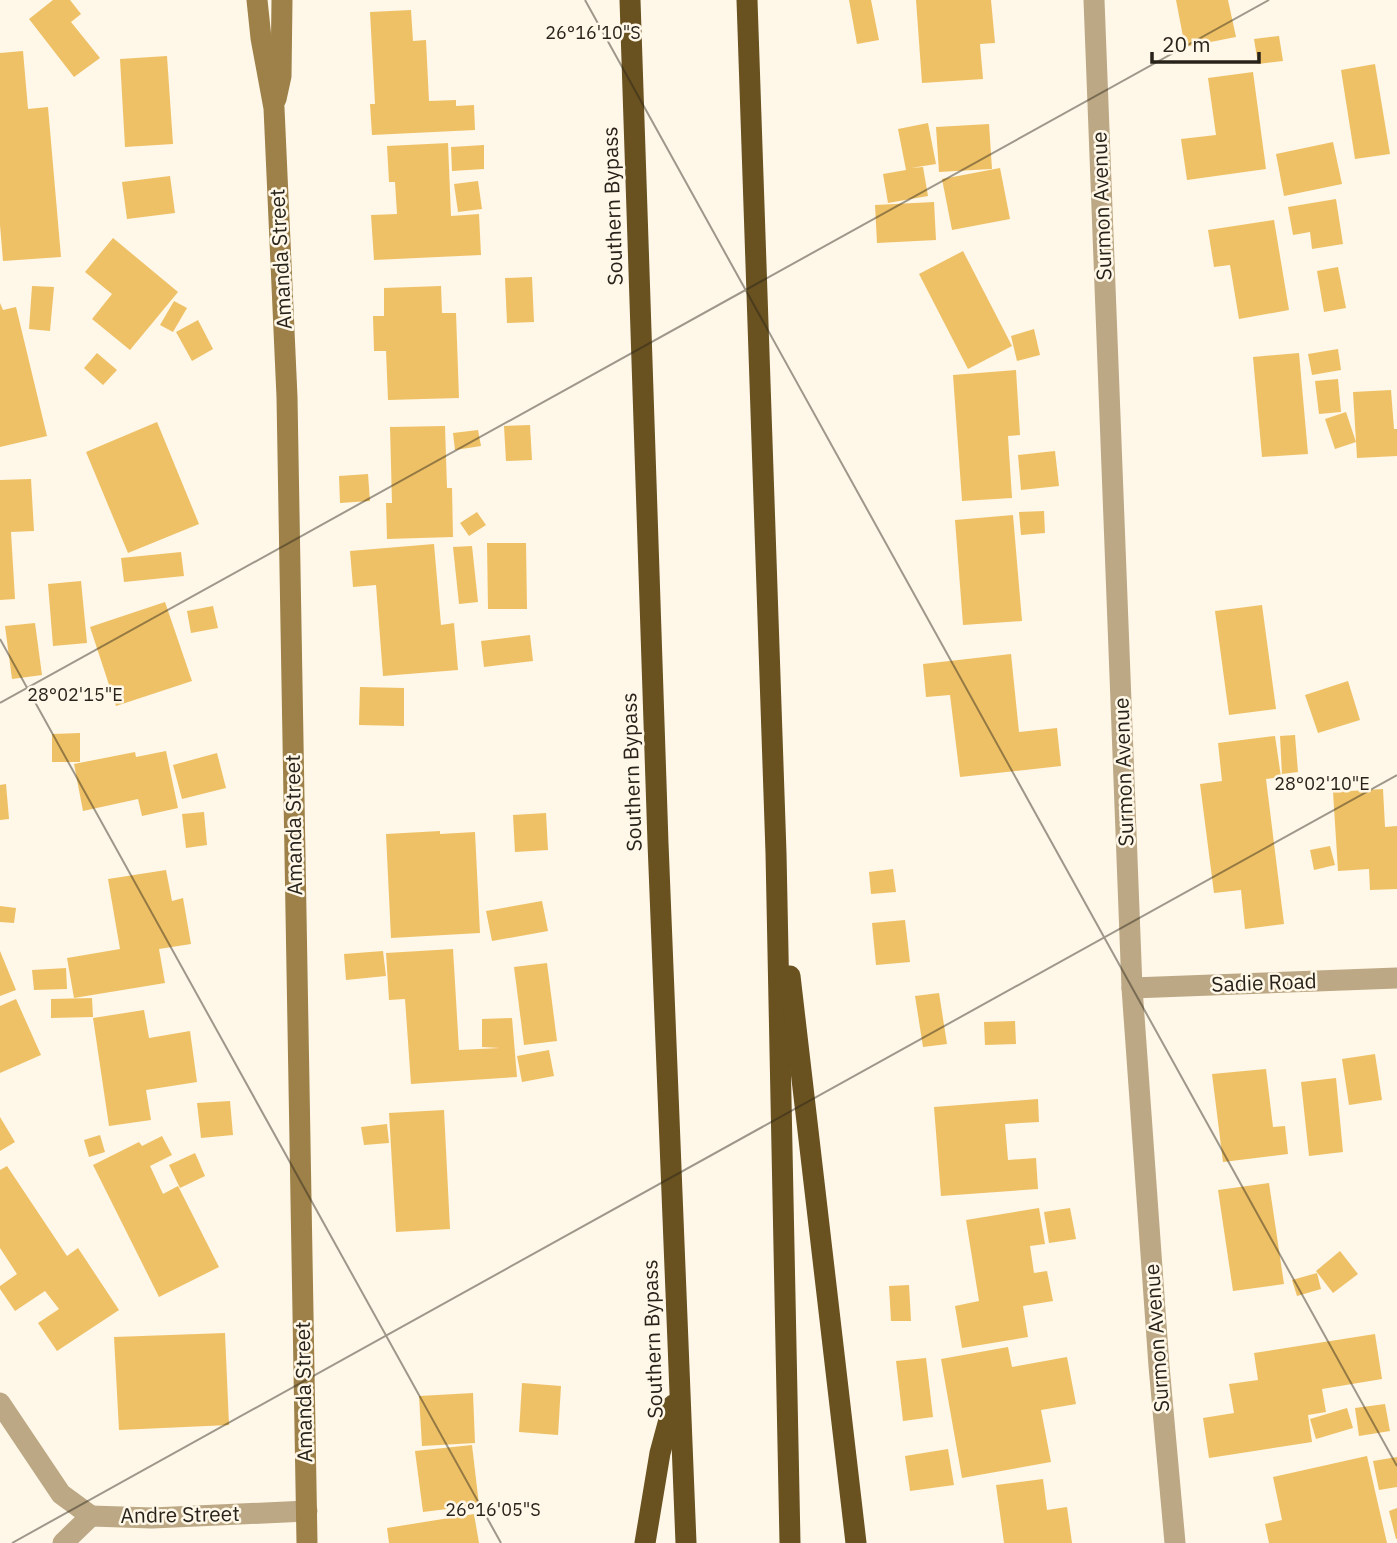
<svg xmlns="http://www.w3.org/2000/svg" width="1397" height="1543" font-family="'IBM Plex Sans',sans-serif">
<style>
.building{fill:#efc166}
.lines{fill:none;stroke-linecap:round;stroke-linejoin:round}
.street{stroke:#bca884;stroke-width:21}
.secondary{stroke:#9e8149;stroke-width:21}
.highway{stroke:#695120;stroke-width:21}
.ticks{fill:none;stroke:#28231a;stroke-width:2;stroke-opacity:0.45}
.labels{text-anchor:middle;stroke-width:5;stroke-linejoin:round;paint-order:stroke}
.street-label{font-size:21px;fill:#28231a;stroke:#fff7e8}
.ticks-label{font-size:18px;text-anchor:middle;fill:#28231a;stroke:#fff7e8;stroke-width:5;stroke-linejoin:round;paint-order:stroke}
</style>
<rect width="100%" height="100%" fill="#fff7e8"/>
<g class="building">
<polygon points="53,0 70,0 81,14 71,22 100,58 74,77 29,19"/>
<polygon points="849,0 871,0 879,40 857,44"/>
<polygon points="916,0 991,0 995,43 980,44 983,79 922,83"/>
<polygon points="1176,0 1228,0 1236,37 1185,47"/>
<polygon points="411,10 413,41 426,40 429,101 456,100 456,106 474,105 475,130 372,135 370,104 375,104 370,12"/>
<polygon points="1279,36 1283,61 1258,64 1254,39"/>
<polygon points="23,51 28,109 48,107 61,257 3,261 0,225 0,53"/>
<polygon points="167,56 173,144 125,147 120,59"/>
<polygon points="1375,64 1390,154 1355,159 1341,70"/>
<polygon points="1253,72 1266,169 1187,180 1181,139 1216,135 1208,78"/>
<polygon points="928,123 936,164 911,168 923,167 928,196 888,203 883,174 906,170 898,129"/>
<polygon points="989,124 992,169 939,172 936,127"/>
<polygon points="1333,142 1342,184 1284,196 1276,154"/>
<polygon points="448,143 451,216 479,214 481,255 374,260 371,215 397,214 395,182 389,182 387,146"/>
<polygon points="484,145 484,169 452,171 451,147"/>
<polygon points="1000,168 1010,219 952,230 942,179"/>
<polygon points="170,176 175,213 127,219 122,182"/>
<polygon points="478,181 482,209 458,212 454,184"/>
<polygon points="1336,199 1343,244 1312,249 1310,232 1293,235 1288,207"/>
<polygon points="934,202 936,240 877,243 875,205"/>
<polygon points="1274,220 1289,310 1239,319 1230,265 1214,267 1208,230"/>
<polygon points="113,238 178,292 130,350 92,319 112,294 85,272"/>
<polygon points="963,251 1012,346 968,369 919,274"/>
<polygon points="1338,267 1346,308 1324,312 1317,271"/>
<polygon points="532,277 534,322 507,323 505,278"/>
<polygon points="32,286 54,287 50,331 29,329"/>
<polygon points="441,286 442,313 456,313 459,398 388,400 386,351 374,351 373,316 384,316 384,288"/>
<polygon points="174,301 187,308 173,332 160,325"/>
<polygon points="0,303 3,310 16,307 47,436 0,447"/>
<polygon points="198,320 213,349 192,361 176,332"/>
<polygon points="1034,329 1040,355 1017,361 1011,336"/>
<polygon points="1338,349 1341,370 1312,375 1308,354"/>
<polygon points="97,353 117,370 103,385 84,368"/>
<polygon points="1299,353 1308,454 1262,457 1253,357"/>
<polygon points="1016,370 1020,435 1008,436 1012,498 962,501 953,375"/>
<polygon points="1338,379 1341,412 1319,414 1315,381"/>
<polygon points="1391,390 1394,429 1397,429 1397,456 1357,458 1353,392"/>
<polygon points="1346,412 1356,442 1335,449 1325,419"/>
<polygon points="157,422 199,524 128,553 86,452"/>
<polygon points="530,425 532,460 506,461 504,426"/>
<polygon points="445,426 447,488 452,488 453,537 387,539 386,503 392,503 390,427"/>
<polygon points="478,430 481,446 455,450 453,433"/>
<polygon points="1055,451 1059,486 1021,490 1018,455"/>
<polygon points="368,474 370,501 340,503 339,476"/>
<polygon points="31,479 34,531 11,532 15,599 0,600 0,480"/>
<polygon points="1044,511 1045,533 1021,535 1019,512"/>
<polygon points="477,512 486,525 469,536 460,523"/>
<polygon points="1013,515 1022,621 963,625 955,520"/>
<polygon points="487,543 526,543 527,609 488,609"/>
<polygon points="434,544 441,625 454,623 458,670 383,676 376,585 353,587 350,551"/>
<polygon points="472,546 478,602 459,604 453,547"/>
<polygon points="181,552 184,576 124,582 121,558"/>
<polygon points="81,581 87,643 53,646 48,584"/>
<polygon points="165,602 192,681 116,706 90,627"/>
<polygon points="1262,605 1276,709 1229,715 1215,611"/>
<polygon points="213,606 218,628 191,633 187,611"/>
<polygon points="35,623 42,675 12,679 5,626"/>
<polygon points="530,635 533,661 484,667 481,641"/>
<polygon points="1011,654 1019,732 1057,728 1061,766 960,777 950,695 926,697 923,664"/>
<polygon points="1348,681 1360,720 1318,733 1305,695"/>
<polygon points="360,687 404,688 404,726 359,725"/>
<polygon points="80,733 80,762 52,762 52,734"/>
<polygon points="1295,735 1298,772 1282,774 1280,736"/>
<polygon points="1275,736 1281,777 1266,779 1284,924 1245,929 1241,890 1214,893 1200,784 1222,781 1218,743"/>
<polygon points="166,751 178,808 142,816 138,799 83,811 74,764 135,752 136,757"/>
<polygon points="217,753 226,788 182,799 173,765"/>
<polygon points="6,784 9,819 0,820 0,785"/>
<polygon points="1383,789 1385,827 1397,826 1397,889 1370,890 1369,869 1338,871 1333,792"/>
<polygon points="204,812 207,845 186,848 182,814"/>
<polygon points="546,813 548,850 515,852 513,815"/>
<polygon points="440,831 440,834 475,832 480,933 391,938 386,834"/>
<polygon points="1330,846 1335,865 1314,870 1310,850"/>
<polygon points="893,869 896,892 871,894 869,872"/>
<polygon points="166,870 172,901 183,898 191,944 159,949 165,983 74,998 67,958 120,949 108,879"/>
<polygon points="542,901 548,931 492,941 486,911"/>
<polygon points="0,906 16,908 14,923 0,922"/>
<polygon points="905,920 910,962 876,965 872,923"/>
<polygon points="453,949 459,1050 500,1048 482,1047 482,1019 512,1018 517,1077 411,1084 405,999 389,1000 386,953"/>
<polygon points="0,951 16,990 0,996"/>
<polygon points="383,951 386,976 346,980 344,954"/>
<polygon points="547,963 557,1041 524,1045 514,967"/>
<polygon points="66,968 67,989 34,990 32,970"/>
<polygon points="939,993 947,1044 923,1047 915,996"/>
<polygon points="92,998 93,1017 51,1018 51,999"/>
<polygon points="16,999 41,1055 0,1073 0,1006"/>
<polygon points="144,1010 149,1038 190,1031 197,1082 146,1090 151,1120 109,1126 93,1018"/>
<polygon points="1015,1021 1016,1044 985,1045 984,1022"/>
<polygon points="549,1050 554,1076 522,1082 517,1056"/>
<polygon points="1375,1054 1382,1100 1349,1105 1342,1059"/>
<polygon points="1266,1069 1273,1127 1285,1126 1288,1154 1223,1162 1212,1074"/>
<polygon points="1336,1078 1343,1152 1309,1156 1301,1082"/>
<polygon points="1038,1099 1039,1122 1005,1124 1008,1160 1036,1158 1038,1189 941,1196 934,1107"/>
<polygon points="230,1101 233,1135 201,1138 197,1103"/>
<polygon points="444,1110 450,1229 396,1232 389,1113"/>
<polygon points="0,1117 15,1142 0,1151"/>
<polygon points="387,1124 389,1143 364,1145 361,1127"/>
<polygon points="100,1135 105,1152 89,1157 84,1140"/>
<polygon points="162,1136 172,1155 150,1166 163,1194 178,1186 219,1267 159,1297 93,1165 139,1142 142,1146"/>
<polygon points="195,1153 205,1176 180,1188 169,1165"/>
<polygon points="7,1166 67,1256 78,1248 119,1310 57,1351 38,1323 59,1309 45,1291 15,1311 0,1289 0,1286 17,1274 0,1248 0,1170"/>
<polygon points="1269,1183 1284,1284 1233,1291 1218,1190"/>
<polygon points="1039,1208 1045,1244 1030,1246 1034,1273 1047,1271 1053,1301 1023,1306 1028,1337 962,1348 955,1306 979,1301 966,1220"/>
<polygon points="1070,1208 1076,1239 1049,1243 1044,1212"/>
<polygon points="1340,1251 1358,1274 1333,1293 1316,1271"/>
<polygon points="1317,1273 1321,1289 1297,1296 1292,1280"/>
<polygon points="909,1285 911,1321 891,1321 889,1286"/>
<polygon points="225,1333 229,1425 119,1430 114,1337"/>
<polygon points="1375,1334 1382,1379 1322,1389 1326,1412 1308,1415 1312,1442 1209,1458 1203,1418 1234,1413 1229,1384 1258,1380 1254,1353"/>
<polygon points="1008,1347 1012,1367 1067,1357 1076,1404 1041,1410 1051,1462 962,1478 941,1359"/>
<polygon points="926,1358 933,1417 903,1421 896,1361"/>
<polygon points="522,1383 561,1386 558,1435 519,1432"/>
<polygon points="473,1393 475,1443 422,1446 419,1396"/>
<polygon points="1385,1404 1390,1431 1359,1436 1355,1408"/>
<polygon points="1347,1408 1353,1428 1316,1439 1310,1419"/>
<polygon points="472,1445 479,1505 423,1512 415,1451"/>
<polygon points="948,1449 954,1485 910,1491 905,1456"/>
<polygon points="1367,1456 1387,1543 1269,1543 1265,1524 1282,1520 1273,1477"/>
<polygon points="1397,1457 1397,1487 1379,1490 1373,1461"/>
<polygon points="1043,1479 1047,1510 1067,1507 1072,1543 1004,1543 996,1485"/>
<polygon points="1397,1508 1397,1539 1396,1539 1389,1511"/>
<polygon points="474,1514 479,1543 389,1543 387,1528"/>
</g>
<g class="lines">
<g class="street">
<polyline points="1094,0 1132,988 1159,1366 1175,1543"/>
<polyline points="1132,988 1397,978"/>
<polyline points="0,1403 61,1494 91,1516"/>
<polyline points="63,1543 91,1516 152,1518 307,1511"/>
</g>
<g class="secondary">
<polyline points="257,0 261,38 274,108 287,397 307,1543"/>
<polyline points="276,99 281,76 282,0"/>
</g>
<g class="highway">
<polyline points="630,0 658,843 686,1543"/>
<polyline points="747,0 776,853 790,1543"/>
<polyline points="790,976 856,1543"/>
<polyline points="645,1543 660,1453 673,1405"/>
</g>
</g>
<path class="ticks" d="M 585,0 L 1397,1466M 0,639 L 501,1543M 0,703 L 1269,0M 12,1543 L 1397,775"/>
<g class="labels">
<g class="street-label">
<text transform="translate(613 206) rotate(-92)" y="7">Southern Bypass</text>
<text transform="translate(1102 206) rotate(-92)" y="7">Surmon Avenue</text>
<text transform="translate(281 259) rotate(-93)" y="7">Amanda Street</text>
<text transform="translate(632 772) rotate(-92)" y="7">Southern Bypass</text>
<text transform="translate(1124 772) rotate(-92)" y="7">Surmon Avenue</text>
<text transform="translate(294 825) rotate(-91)" y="7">Amanda Street</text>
<text transform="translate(1264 983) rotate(-2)" y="7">Sadie Road</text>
<text transform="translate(1157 1338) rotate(-94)" y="7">Surmon Avenue</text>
<text transform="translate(653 1339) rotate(-92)" y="7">Southern Bypass</text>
<text transform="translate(304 1392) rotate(-91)" y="7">Amanda Street</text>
<text transform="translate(180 1515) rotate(-1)" y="7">Andre Street</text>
</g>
</g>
<g class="ticks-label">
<text x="593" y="39">26°16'10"S</text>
<text x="75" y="701">28°02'15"E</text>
<text x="1322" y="790">28°02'10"E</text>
<text x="493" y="1516">26°16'05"S</text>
</g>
<path d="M1152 52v10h107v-10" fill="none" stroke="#28231a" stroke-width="3.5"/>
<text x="1162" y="52" font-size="21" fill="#28231a" stroke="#fff7e8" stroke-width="5" paint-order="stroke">20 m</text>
</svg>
